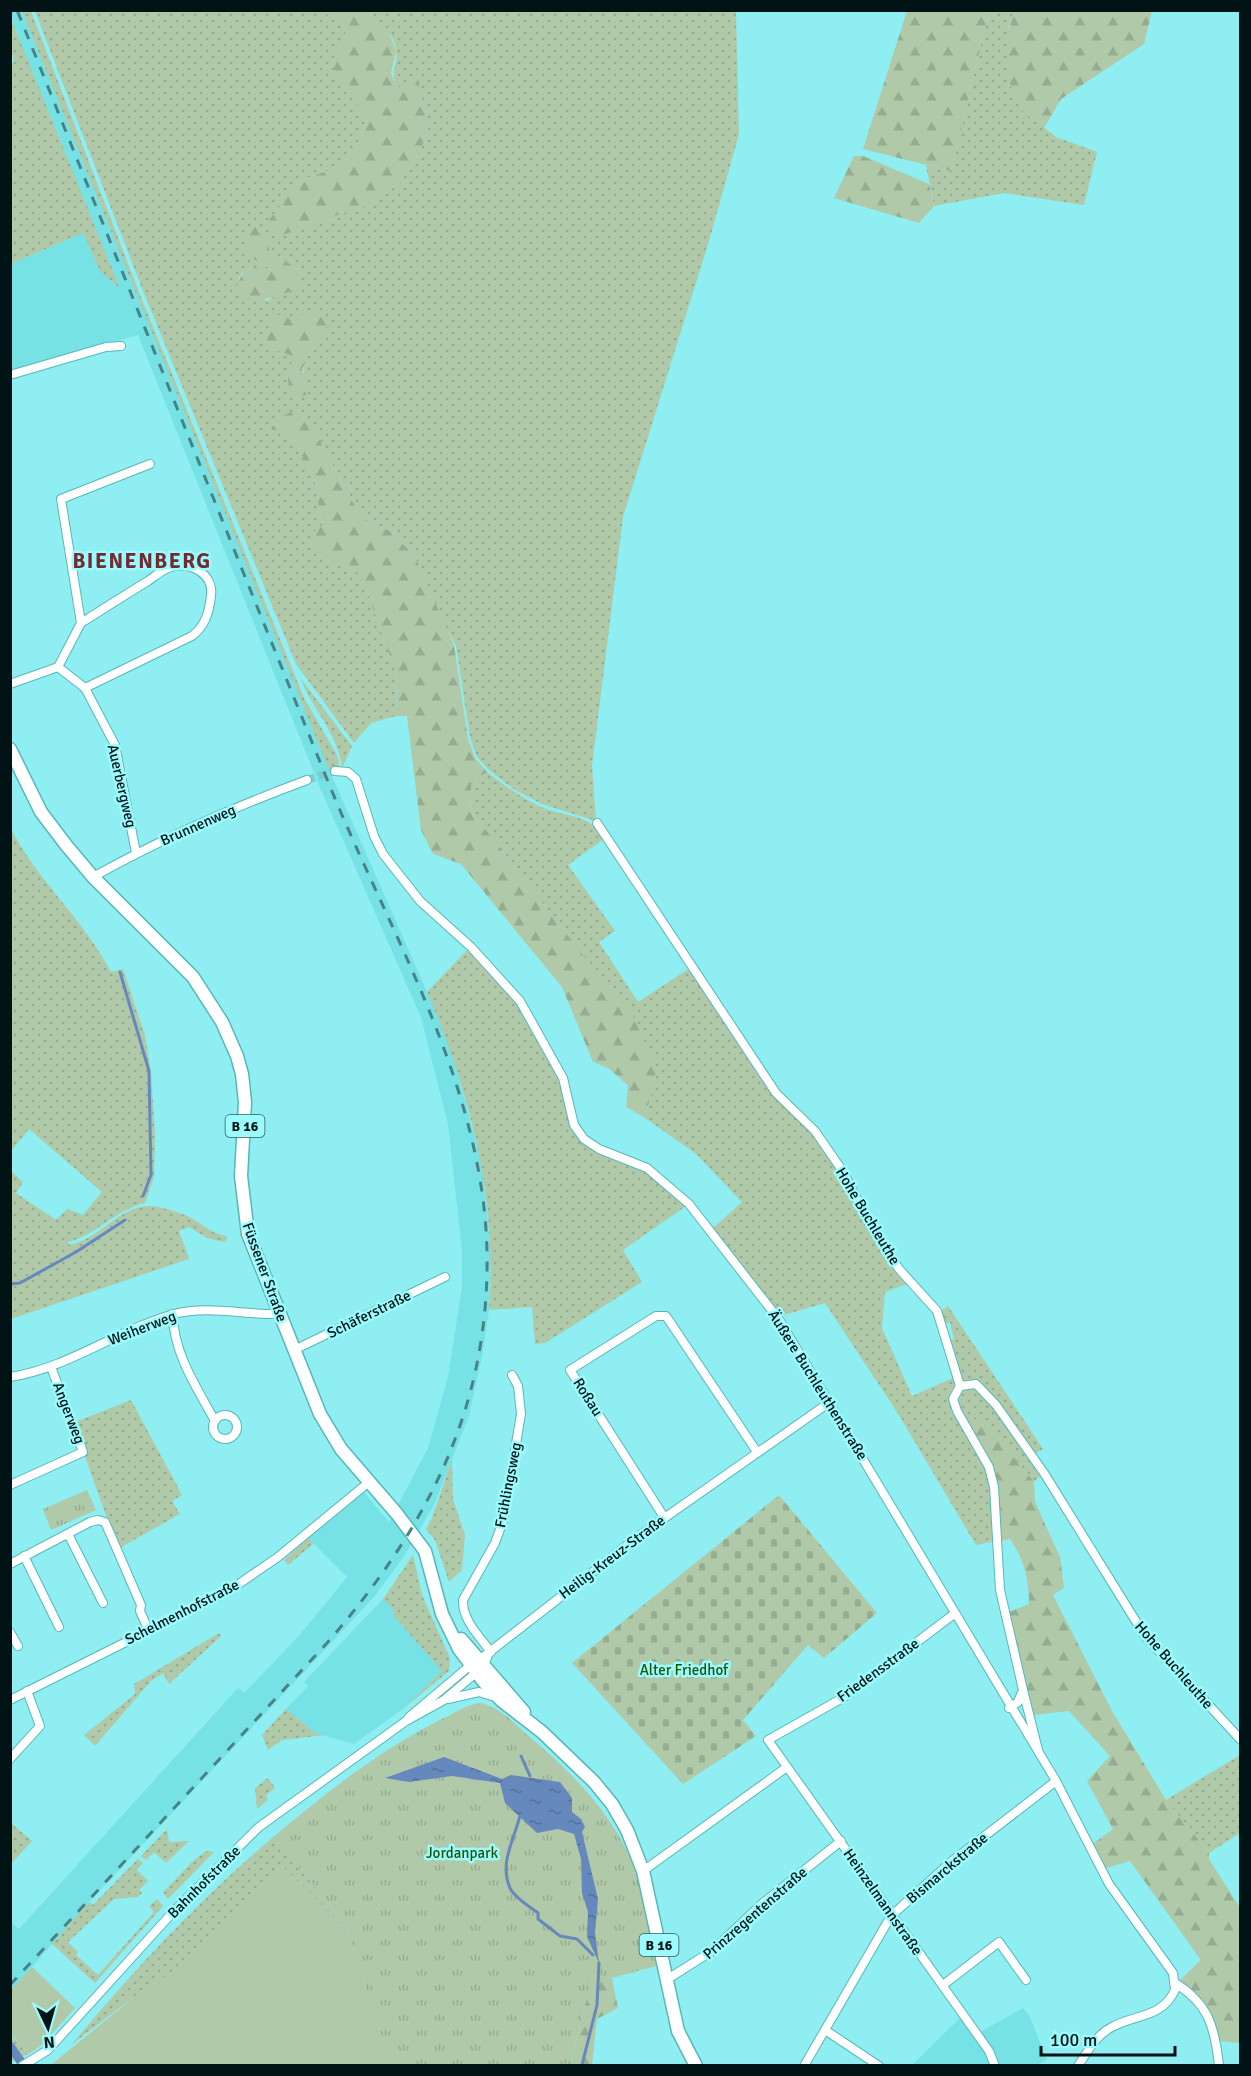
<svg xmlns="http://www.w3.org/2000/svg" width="1251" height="2076" font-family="Signika,sans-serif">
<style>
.built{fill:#76e2e5}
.grass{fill:url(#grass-dots);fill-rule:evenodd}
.forest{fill:url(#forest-firs)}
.cemetery{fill:url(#cemetery-stones)}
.park{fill:url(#park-tufts)}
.pitch{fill:#b0c9a8}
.water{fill:url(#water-ripples)}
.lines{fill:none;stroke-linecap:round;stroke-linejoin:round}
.stream{stroke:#6689bd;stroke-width:3}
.canal{stroke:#6689bd;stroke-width:9}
.minor-tunnel{stroke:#79cdd0;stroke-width:8;stroke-dasharray:8 4;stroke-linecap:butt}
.minor-casing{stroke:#56b7ba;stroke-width:10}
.primary-casing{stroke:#56b7ba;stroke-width:15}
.minor{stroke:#fff;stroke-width:8}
.primary{stroke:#fff;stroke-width:12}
.rail{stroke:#498284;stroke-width:3;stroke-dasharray:10 10;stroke-linecap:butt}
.labels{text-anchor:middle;stroke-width:5;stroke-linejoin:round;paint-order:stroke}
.shield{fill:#9bfbfe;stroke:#2f595a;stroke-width:1.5}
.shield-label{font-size:14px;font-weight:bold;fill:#011314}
.street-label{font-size:15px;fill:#011314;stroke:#9bfbfe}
.park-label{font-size:15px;fill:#205405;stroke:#9bfbfe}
.district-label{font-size:21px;font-weight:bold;letter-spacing:1.5px;fill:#722b31;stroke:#9bfbfe}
</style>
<defs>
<pattern id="grass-dots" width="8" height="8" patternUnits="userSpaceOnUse" patternTransform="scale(1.5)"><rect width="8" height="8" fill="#b0c9a8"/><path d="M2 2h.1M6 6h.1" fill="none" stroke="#96ac90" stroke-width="1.8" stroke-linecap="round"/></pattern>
<pattern id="forest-firs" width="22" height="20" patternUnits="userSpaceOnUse" patternTransform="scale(1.5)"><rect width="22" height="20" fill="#b0c9a8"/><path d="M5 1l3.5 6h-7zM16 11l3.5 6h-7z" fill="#96ac90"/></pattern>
<pattern id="cemetery-stones" width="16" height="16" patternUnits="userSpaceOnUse" patternTransform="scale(1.5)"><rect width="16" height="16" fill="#b0c9a8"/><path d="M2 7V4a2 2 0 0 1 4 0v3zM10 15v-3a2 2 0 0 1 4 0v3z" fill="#96ac90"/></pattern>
<pattern id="park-tufts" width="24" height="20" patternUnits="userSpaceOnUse" patternTransform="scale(1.5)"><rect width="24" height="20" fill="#b0c9a8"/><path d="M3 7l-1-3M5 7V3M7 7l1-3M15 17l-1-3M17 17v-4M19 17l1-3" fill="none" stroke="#96ac90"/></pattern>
<pattern id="water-ripples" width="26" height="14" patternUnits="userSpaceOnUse" patternTransform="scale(1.5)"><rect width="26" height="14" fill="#6689bd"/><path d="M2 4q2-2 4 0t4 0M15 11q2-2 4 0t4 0" fill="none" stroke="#526f98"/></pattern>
</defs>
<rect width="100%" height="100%" fill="#8eeef1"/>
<g class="built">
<polygon points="22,10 331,774 450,1044 482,1165 491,1253 489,1310 482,1357 469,1416 434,1505 403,1558 374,1597 89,1902 11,1991 11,1922 19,1929 238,1688 244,1693 298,1637 347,1577 308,1538 363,1491 389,1522 428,1448 448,1377 462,1287 462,1251 448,1124 421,1017 321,790 138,335 11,371 11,264 83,233 100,271 11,16 11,11"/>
<polygon points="383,1599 394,1609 393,1615 443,1671 403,1709 354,1744 315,1733 286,1709 308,1686 304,1682"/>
<polygon points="1023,2008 1030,2017 1047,2060 1034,2066 911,2066 960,2018 973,2036"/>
</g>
<g class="grass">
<path d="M 320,10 L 343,23 L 346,36 L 331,64 L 366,119 L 356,154 L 330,170 L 299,181 L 289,196 L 328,221 L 339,214 L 361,208 L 399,184 L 426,139 L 428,128 L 418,79 L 397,88 C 389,66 398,69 396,51 C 395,32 378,21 365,11 L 736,11 L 739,134 L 709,241 L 623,517 L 592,766 L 596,821 L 542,804 L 515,790 L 489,770 L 477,757 L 470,738 L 456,646 L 432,602 L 414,555 L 390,531 L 361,517 L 313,428 L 294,439 L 315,482 L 322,525 L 313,553 L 361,574 L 397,676 L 396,716 L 371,723 L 354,743 L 296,664 L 143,291 L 35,11 ZM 269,250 L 299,270 L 289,292 L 279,293 L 267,301 L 238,279 L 244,270 L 254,274 L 269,268 L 247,254 ZM 280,315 L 326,338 C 310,351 296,364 308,384 L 288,377 L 294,356 L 264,346 L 264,333 L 274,326 L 272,318 Z"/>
<polygon points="22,11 31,11 140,295 304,698 337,755 340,768 329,770"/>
<polygon points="989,11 1015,11 1009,26 1020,108 1056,137 1097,152 1084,205 1004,193 934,206 926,165 951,171"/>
<polygon points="10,16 25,53 120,288 100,271 83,233 11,264 10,62 14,62 11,49"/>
<path d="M 301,679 L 352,746 L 342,768 C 339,735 312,709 301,679 Z"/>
<path d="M 487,772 C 504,785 520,797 539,806 C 564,818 588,812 605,838 L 568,865 L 615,931 L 599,942 L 638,1002 L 690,968 L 774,1094 L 813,1132 L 842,1173 L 910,1283 L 885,1292 L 882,1328 L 912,1396 L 953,1378 L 956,1386 L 949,1398 C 957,1424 976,1443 986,1468 C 996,1490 994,1517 995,1541 L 976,1545 L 897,1412 L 825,1303 L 781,1316 L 713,1228 L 742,1202 L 695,1153 L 645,1118 L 657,1070 L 629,1008 L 583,955 L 472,812 L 471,783 Z"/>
<path d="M 11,829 C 38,881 84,920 111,972 L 123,969 L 145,1035 L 151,1072 L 155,1134 L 154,1177 L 145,1203 C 116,1209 97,1235 68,1242 L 69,1245 C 98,1240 119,1207 148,1206 C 160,1206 179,1212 189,1217 C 202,1223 211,1234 226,1236 L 227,1239 L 224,1242 L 207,1238 L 189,1227 L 179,1231 L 189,1259 L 11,1319 L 11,1171 L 23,1182 L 16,1193 L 56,1220 L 67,1209 L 83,1215 L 102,1192 L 29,1129 L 11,1151 Z"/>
<path d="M 469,948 L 519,1002 L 561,1078 L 583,1140 L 646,1170 L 686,1206 L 623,1250 L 642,1282 L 545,1343 L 535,1344 L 532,1307 L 489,1310 C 498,1200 470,1092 427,992 Z"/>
<polygon points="948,1306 1043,1449 1034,1454 989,1390 976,1382 961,1382 949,1341 954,1339 950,1322 944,1324 940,1312"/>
<path d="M 974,1388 L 994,1407 L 1041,1475 L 1034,1482 L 982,1418 L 970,1428 C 961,1414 954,1405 962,1390 Z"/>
<polygon points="131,1400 182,1495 172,1501 180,1514 118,1549 73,1423"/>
<path d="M 452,1460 L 453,1499 L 465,1535 L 462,1570 L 449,1582 L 435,1540 L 426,1529 C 436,1514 444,1479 452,1460 Z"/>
<polygon points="308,1538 313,1544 288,1565 284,1560"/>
<polygon points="413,1555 422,1595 450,1658 449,1671 403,1709 442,1671 393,1615 394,1609 383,1599"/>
<polygon points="219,1633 221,1636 169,1684 163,1673 151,1681 95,1746 84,1735 135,1694 134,1684"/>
<polygon points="286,1709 315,1733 325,1735 282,1740 268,1750 262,1735"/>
<polygon points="1240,1755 1240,1833 1209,1853 1166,1800"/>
<polygon points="266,1779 269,1779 275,1788 266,1795 268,1800 257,1809 255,1788"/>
<polygon points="11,1823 32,1841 11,1864"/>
<polygon points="167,1829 169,1842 189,1841 166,1863 154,1852 146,1860 141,1856"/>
<path d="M 271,1839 L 287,1848 L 294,1861 L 346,1925 L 344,1927 L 282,1866 L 167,1976 L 139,1993 L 71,2045 C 133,1971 197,1902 271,1839 Z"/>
<polygon points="206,1851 214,1852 168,1899 163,1892 194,1860"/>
<polygon points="138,1859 143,1863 137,1870 148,1881 139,1890 142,1893 138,1897 114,1899 68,1942 78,1952 76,1955 98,1975 154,1912 149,1906 157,1899 163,1906 95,1983 52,1944 89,1902 93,1905"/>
<polygon points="10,2035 30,2053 11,2062 10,2062"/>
</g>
<g class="forest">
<polygon points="320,11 365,11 388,29 396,51 391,73 397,88 418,78 428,128 426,139 399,184 362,208 339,214 328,221 278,236 269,220 299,181 330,170 356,154 366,120 331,64 346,36 343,23"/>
<polygon points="907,11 989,11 951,171 863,149"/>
<path d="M 1015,11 L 1015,10 L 1152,11 L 1144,44 L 1061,99 L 1044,128 C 1037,122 1024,115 1019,106 C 1004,79 1003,39 1015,11 Z"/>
<polygon points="854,156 863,156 929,184 934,206 919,223 834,198"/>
<path d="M 253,225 L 269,236 L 269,250 L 299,270 L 299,287 C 280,297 266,301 244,299 L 235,289 L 244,270 L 254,274 L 269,268 L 247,255 L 243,233 Z"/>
<polygon points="306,311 319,314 328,323 326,338 311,351 302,369 308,384 307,395 298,396 289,392 288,377 293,356 264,346 264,333 273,326 271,318 280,315 296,321"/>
<polygon points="299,409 313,428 361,517 390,531 414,555 454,645 468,739 475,758 487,772 471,783 472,812 583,955 629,1007 657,1070 645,1118 626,1107 628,1085 608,1068 593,1062 562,987 461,864 433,854 421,830 407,716 396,716 397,676 361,574 313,553 310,535 322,525 315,482 294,439 271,428 284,415"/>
<path d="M 982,1418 L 1034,1482 L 1035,1502 L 1060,1557 L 1064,1588 L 1053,1595 L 1112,1711 L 1166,1800 L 1209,1853 L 1209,1859 L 1240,1908 L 1240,2043 L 1219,2041 L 1208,2009 L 1179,1981 L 1201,1960 L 1130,1861 L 1103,1869 L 1090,1846 L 1113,1829 L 1087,1781 L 1110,1756 L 1069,1711 L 1033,1715 L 1009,1612 L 1029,1604 C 1029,1579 1024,1559 1010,1539 L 1000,1541 L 996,1486 L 970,1428 L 969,1420 Z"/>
<polygon points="592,1976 612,1978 618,2008 597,2019 592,2065 570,2066"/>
</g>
<polygon class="cemetery" points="779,1495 877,1613 824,1658 808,1645 743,1720 756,1736 683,1784 572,1663"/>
<g class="park">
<polygon points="87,1490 96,1510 51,1530 43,1509"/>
<path d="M 480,1703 C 501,1707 517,1726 532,1739 C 571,1772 613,1814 632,1863 C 644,1895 650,1932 656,1966 L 612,1978 L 592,1976 L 570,2065 L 391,2065 L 346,1925 L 294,1861 L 287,1848 L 271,1839 C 324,1794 380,1750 442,1719 C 455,1713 466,1705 480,1703 Z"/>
</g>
<g class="pitch">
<polygon points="282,1866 343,1926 346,1925 391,2065 51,2065 139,1993 167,1976"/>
<polygon points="32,1967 75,2008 43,2044 30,2053 11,2035 10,1991"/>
</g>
<polygon class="water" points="444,1757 502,1779 511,1775 560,1782 572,1798 572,1812 581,1819 585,1827 582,1832 598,1899 595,1933 599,1963 587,1937 588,1912 582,1893 581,1859 574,1834 558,1829 537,1833 505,1803 500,1783 452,1776 409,1782 385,1778"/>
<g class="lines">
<g class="stream">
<polyline points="120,972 149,1071 151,1175 143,1196"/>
<polyline points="10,1284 20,1283 76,1252 125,1220"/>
<polyline points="521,1756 530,1776"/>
<path d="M 520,1816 C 514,1839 499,1864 510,1888 C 514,1897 530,1907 538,1913 L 538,1919 L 560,1936 L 577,1939 L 593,1955"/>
<polyline points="582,2065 597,2005 599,1963"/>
</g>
<polyline class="canal" points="10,2046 24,2066"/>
<polyline class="minor-tunnel" points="307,780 335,771"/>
<defs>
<g id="minor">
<polyline points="10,375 106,347 121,346"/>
<path d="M 81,623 C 103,609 125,595 148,581 C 154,577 163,569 171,567 C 191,561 214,574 211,596 C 209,613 205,626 192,636 L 85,688"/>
<polyline points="58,667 85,688 115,745 136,853"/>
<polyline points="10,684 58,667 81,623 61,499 150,464"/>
<path d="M 335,771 L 348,772 L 356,779 L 374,836 L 383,854 L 420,901 L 471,947 L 520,1001 L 563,1078 L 574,1125 L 584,1139 L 599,1149 L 647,1168 L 689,1204 L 780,1321 L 1056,1781 L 1109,1884 L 1173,1973 L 1175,1990 C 1162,2018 1136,2014 1112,2027 C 1096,2035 1088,2051 1078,2066"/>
<polyline points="597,823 776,1093 815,1131 844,1173 869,1223 899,1269 937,1311 960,1386"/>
<path d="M 93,877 C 161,839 234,807 307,780"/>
<path d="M 173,1314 C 173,1353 197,1388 215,1421"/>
<polyline points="294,1350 445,1277"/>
<path d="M 10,1377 C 69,1368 117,1330 174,1314 C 207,1305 245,1315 280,1314"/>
<polyline points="960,1386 976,1384 996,1405 1044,1473 1145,1636 1240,1739"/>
<polyline points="960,1386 953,1399 957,1411 989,1467 994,1487 1000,1590 1023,1690 1018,1702 1009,1708"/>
<circle cx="225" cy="1427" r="12"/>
<polyline points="10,1485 83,1452 51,1367"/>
<polyline points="664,1517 570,1370 656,1316 666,1316 757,1452"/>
<polyline points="68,1534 103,1603"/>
<polyline points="24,1556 59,1627"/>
<polyline points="10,1564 90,1522 98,1520 105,1522 141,1605 140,1611 148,1629"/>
<polyline points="954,1614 846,1696 768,1740 989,2051 995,2066"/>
<polyline points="10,1632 18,1646"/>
<path d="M 491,1652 C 480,1637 462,1620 463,1600 L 495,1543 L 503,1521 L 521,1414 L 518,1386 L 512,1375"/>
<polyline points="483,1657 643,1533 830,1402"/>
<polyline points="1023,1690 1038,1750"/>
<polyline points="448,1699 479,1692 495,1697"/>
<polyline points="10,1700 230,1590 278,1557 369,1482"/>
<polyline points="409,1717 473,1663"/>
<polyline points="10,1759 40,1726 27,1691"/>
<polyline points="643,1871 787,1767"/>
<polyline points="666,1980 712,1951 763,1903 841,1841"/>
<path d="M 1175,1983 C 1209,2004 1215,2028 1219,2066"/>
<polyline points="943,1985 999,1942 1026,1980"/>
<polyline points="825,2030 879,2066"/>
<polyline points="22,2066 48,2050 173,1912 259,1827 406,1721 444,1700 484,1666 488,1655"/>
<polyline points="804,2066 891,1916 951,1862 1056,1781"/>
</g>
<g id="primary">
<polyline points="10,749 41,812 66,845 93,877 193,977 222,1022 237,1056 242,1074 245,1102 241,1176 248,1234 320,1414 341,1449 397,1514 425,1551 442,1614 459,1649 483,1681 502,1701 542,1732 594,1782 612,1804 627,1830 643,1871 678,2031 696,2066"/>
<polyline points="461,1639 524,1712"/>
</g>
</defs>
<use href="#minor" class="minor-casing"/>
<use href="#primary" class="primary-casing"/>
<use href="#minor" class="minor"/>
<use href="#primary" class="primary"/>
<path class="rail" d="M 10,1985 L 327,1643 C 427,1528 490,1407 487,1251 C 483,1084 390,934 329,784 C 224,526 121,268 17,10"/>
</g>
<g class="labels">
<g class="shield">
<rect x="225.5" y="1115" width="39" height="22" rx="4.5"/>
<rect x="639.5" y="1934" width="39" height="22" rx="4.5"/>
</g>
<g class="shield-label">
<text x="245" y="1131">B 16</text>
<text x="659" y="1950">B 16</text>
</g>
<g class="street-label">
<text transform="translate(122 786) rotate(77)" y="5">Auerbergweg</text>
<text transform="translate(198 825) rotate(-24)" y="5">Brunnenweg</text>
<text transform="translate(868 1216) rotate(59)" y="5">Hohe Buchleuthe</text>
<text transform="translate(265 1272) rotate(70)" y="5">Füssener Straße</text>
<text transform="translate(369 1314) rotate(-26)" y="5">Schäferstraße</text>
<text transform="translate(142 1328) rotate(-21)" y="5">Weiherweg</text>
<text transform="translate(818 1385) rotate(58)" y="5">Äußere Buchleuthenstraße</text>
<text transform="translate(588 1397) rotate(58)" y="5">Roßau</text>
<text transform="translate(69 1413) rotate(69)" y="5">Angerweg</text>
<text transform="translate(508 1485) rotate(-79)" y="5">Frühlingsweg</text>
<text transform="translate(612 1557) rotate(-37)" y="5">Heilig-Kreuz-Straße</text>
<text transform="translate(182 1612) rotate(-27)" y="5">Schelmenhofstraße</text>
<text transform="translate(1174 1665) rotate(49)" y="5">Hohe Buchleuthe</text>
<text transform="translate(878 1670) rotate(-36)" y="5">Friedensstraße</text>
<text transform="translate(947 1868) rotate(-40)" y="5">Bismarckstraße</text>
<text transform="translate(204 1882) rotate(-45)" y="5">Bahnhofstraße</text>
<text transform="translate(883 1902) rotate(55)" y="5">Heinzelmannstraße</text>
<text transform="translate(755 1913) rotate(-41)" y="5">Prinzregentenstraße</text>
</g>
<g class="park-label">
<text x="684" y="1675">Alter Friedhof</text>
<text x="462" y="1858">Jordanpark</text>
</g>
<g class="district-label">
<text x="142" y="568">BIENENBERG</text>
</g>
</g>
<rect width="1251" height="2076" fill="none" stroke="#011314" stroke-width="24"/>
<g transform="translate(48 2028) rotate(175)" stroke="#9bfbfe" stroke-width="4.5" paint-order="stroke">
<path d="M0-4.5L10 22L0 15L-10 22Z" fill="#011314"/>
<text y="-9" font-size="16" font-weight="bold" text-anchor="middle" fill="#011314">N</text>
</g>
<path d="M1041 2046v9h134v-9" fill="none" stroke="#011314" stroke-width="3"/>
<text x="1050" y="2046" font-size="18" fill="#011314" stroke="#9bfbfe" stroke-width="4.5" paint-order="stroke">100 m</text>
</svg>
